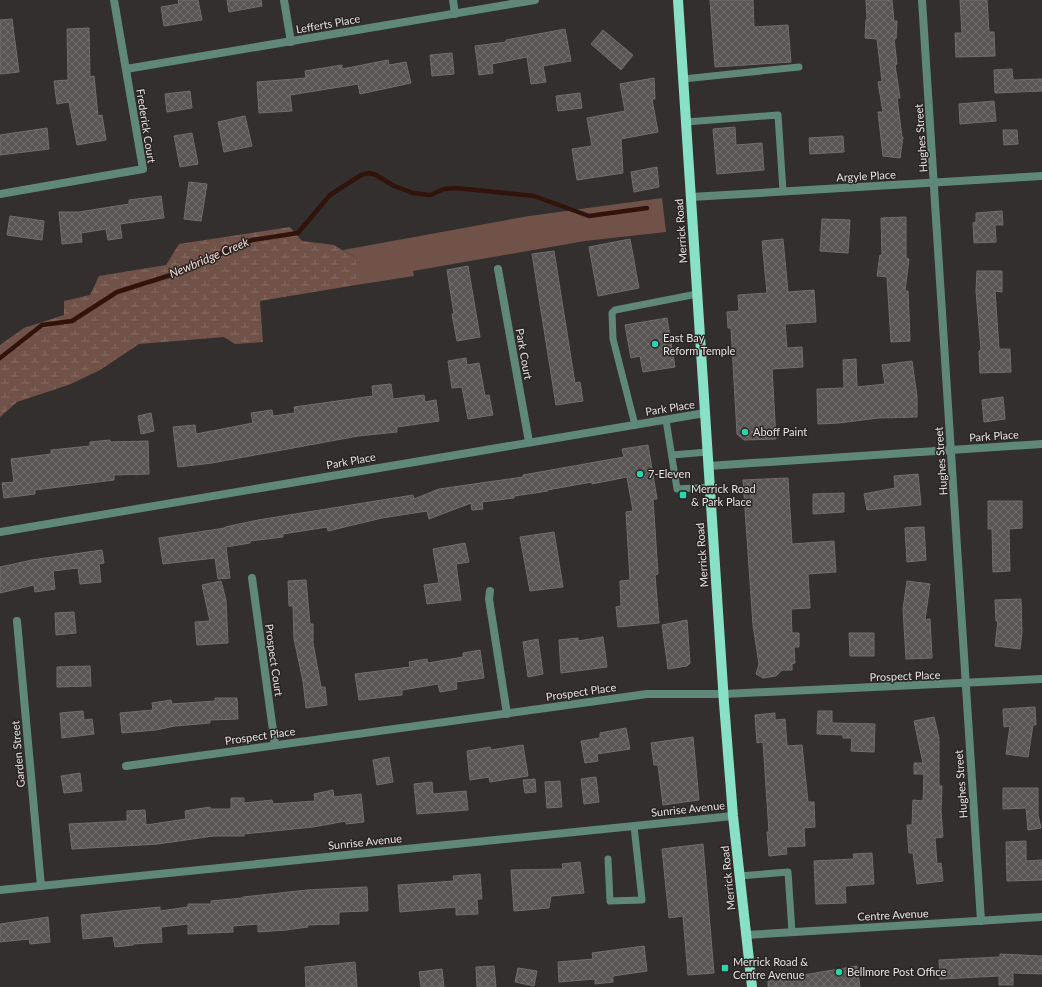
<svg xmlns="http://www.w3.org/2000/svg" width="1042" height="987" font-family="Lato,sans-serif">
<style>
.green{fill:#715249}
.wetland{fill:url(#wetland-marsh)}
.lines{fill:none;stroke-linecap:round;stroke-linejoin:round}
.stream{stroke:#31130b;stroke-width:4.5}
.building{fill:url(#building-cross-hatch);stroke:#716d6c}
.lane{stroke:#5f887b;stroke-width:7}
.street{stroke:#5f887b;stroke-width:8}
.primary{stroke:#89e1c5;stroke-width:10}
.poi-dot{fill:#28d5ad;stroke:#292524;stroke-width:1.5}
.labels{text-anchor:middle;stroke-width:3;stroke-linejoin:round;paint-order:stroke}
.street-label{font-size:11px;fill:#e5e2e2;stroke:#292524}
.poi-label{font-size:11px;fill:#e5e2e2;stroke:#292524;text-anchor:start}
.water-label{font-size:12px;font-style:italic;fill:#f5dad2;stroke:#292524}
</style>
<defs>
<pattern id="wetland-marsh" width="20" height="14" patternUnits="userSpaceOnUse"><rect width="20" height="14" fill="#715249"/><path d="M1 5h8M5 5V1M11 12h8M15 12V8" fill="none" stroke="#856b63"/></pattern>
<pattern id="building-cross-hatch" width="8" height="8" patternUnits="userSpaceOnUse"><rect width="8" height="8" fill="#595554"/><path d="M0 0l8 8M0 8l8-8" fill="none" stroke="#716d6c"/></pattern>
</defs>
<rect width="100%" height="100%" fill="#322f2e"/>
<polygon class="green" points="662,198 666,232 585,241 413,271 414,276 356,285 356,258 343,250 529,216"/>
<polygon class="wetland" points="290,227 302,241 334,245 356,258 356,285 260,301 263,342 235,344 224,337 139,344 100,370 71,384 17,402 0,417 0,345 24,328 64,315 64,301 90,295 99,276 166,265 179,244"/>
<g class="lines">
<polyline class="stream" points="0,358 42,325 72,321 117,292 174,274 252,240 298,233 330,195 361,175 369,173 376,175 394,186 413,193 430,195 444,189 456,188 534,196 589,216 647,208"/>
</g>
<g class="building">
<polygon points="178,0 198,0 202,20 164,26 161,7 179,4"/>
<polygon points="227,0 261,0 262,6 229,12"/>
<polygon points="710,0 753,0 754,27 788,25 791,62 715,67"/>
<polygon points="866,0 892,0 894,21 897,21 896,39 894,39 897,64 895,65 900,98 897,98 902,137 903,137 900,158 883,156 878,112 883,112 878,82 882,81 877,39 865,38 866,20 867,20"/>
<polygon points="960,0 987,0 989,32 994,32 995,56 956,57 955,33 962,33"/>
<polygon points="12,19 19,72 0,74 0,20"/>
<polygon points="89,28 90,77 94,76 98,116 102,115 106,140 77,145 69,102 57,104 54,81 68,80 67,29"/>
<polygon points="565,29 571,61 543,66 546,82 531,84 527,57 492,64 493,73 479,75 475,46 506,42 506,40"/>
<polygon points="603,30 633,55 621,70 591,44"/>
<polygon points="452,53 454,74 432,76 430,55"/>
<polygon points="388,60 389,65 406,62 411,83 360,94 358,84 290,95 292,111 259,113 257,82 306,78 305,71 342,65 342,69"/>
<polygon points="1012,69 1013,80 1042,79 1042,91 995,93 994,70"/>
<polygon points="654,78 655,99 652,99 658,132 621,139 623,173 577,180 572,149 592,146 587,118 625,111 620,84"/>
<polygon points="190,91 192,108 167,112 165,94"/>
<polygon points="580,93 582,108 558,111 556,96"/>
<polygon points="994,101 996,121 960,124 959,104"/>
<polygon points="245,116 252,146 224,152 218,122"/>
<polygon points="735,127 736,145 762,143 764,170 717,174 713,129"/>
<polygon points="47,128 49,149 0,155 0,135"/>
<polygon points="1003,130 1017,130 1018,144 1004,145"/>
<polygon points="192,133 198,164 180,167 174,136"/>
<polygon points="843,136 844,152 810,154 809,138"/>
<polygon points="657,167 659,187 634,192 631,172"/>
<polygon points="189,182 207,184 201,221 184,219"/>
<polygon points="161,196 164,218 120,224 122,238 108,240 106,229 81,233 82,242 62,244 59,212 79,212 129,204 129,200"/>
<polygon points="1002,211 1003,225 995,225 996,242 974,243 973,223 976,222 976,213"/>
<polygon points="10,216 44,221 42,240 7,235"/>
<polygon points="906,217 906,258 909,259 905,291 908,291 910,341 891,342 887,277 877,276 880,255 882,255 881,218"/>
<polygon points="822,219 850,220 848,253 820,251"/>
<polygon points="630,239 639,288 598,296 589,247"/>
<polygon points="783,239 788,292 814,290 816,322 785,324 787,348 802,347 803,367 772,369 776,439 744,440 737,434 731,328 728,328 727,312 739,311 738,295 767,293 762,241"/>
<polygon points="554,251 575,383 580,382 583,401 556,405 532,254"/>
<polygon points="468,266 480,337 457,341 452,314 454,314 447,270"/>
<polygon points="977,271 1002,271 1002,292 995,291 999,349 1010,349 1011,372 980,373 979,351 981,350 976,291"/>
<polygon points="667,318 675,367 643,372 640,356 631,358 625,325"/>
<polygon points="466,358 467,365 479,363 485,396 489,395 493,415 468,419 462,387 452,388 448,361"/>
<polygon points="856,359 857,387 885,384 882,365 912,361 917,396 917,417 878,418 839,423 818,424 817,389 844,388 843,360"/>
<polygon points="391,384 393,399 424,395 425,402 436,400 439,421 397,427 397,432 358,436 212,463 178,467 173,427 195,425 196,434 253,423 251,413 272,410 273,416 295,413 294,407 373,396 372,386"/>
<polygon points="1003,397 1005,419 984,422 982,400"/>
<polygon points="151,413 154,431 141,434 138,416"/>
<polygon points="110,440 110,442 148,441 149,474 114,475 114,480 35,490 35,494 4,498 2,483 14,482 11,459 51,454 51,450 90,446 90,442"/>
<polygon points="648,445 657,499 653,499 658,574 655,575 659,623 618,627 616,607 621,606 620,581 630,580 626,512 633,511 627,477 592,484 592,482 547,490 548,491 514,496 514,498 482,502 483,509 472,510 471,503 429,519 427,511 382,518 328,531 327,527 283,534 283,537 250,541 250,543 226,547 230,578 218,579 215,558 163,564 159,538 225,528 225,527 258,520 413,495 414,499 439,489 523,477 523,475 624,457 622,449"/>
<polygon points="918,474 921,505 867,510 864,494 895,488 894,476"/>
<polygon points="788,478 792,544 834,541 836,572 808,574 810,608 791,609 792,633 799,633 799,647 794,647 795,663 792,664 792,670 782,670 776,676 763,678 756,674 759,664 753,625 743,480"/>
<polygon points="844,493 844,512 813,514 813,494"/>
<polygon points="988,501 1022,501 1022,528 1009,529 1010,571 993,572 992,529 988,529"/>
<polygon points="924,527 926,560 907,562 905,528"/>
<polygon points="554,532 563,587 530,591 520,537"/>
<polygon points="465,543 469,562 456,564 461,600 427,604 424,585 439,583 433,549"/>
<polygon points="102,550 104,563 99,564 101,582 80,584 78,568 53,571 55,589 35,592 34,585 0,593 0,567 32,560"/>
<polygon points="306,580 310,624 313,624 313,643 321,687 325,687 327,705 306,708 303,681 294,639 293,606 289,606 288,581"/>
<polygon points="221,581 226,600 228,643 197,645 195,622 210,621 202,585"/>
<polygon points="907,581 930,584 925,620 930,619 932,658 906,659 903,609"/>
<polygon points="1021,599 1022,632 1020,649 995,646 998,621 996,621 995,600"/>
<polygon points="74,612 76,633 56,635 55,613"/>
<polygon points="687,620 690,663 687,666 668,669 662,625"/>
<polygon points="849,633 874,633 874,656 850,656"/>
<polygon points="603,637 607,667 561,673 559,640 578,638 578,641"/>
<polygon points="538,639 543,674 528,677 523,642"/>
<polygon points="480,650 484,678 456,682 457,689 440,692 438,684 402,690 402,695 359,700 355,674 410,667 409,662 427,659 428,663 463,657 463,653"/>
<polygon points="90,666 91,686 57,687 57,667"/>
<polygon points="215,698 237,698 238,719 210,720 210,723 175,726 156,730 122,733 120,713 153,710 152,703 171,700 172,704 215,701"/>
<polygon points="1035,707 1036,725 1033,725 1028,757 1006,754 1010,726 1004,727 1003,709"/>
<polygon points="83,711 84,720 92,719 94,734 62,738 60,713"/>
<polygon points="818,711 832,711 832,723 875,724 874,752 851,751 852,738 843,738 843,735 817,734"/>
<polygon points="775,713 775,720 785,719 787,746 802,745 808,802 814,802 815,827 804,828 805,846 786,847 787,854 769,856 767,832 769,832 763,742 757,743 755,715"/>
<polygon points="934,717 939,738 939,786 942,786 941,811 943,837 935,838 937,864 941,863 943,881 917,884 913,853 909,853 907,825 912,825 913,800 923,801 924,774 914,774 914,763 923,763 914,721"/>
<polygon points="626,728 630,749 597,754 598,761 585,763 581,741 600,738 600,733"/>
<polygon points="693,737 699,800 663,805 658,765 654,765 651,743"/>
<polygon points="523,745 528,776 490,782 489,777 470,780 467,751 490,747 491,750"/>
<polygon points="389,757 393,782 377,785 373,760"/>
<polygon points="80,773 82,791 64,793 61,776"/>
<polygon points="596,777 599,802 584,804 581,779"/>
<polygon points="535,779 536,792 525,793 523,780"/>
<polygon points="560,781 562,807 547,808 545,782"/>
<polygon points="432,782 433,794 466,791 468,810 417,814 414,784"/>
<polygon points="1003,788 1038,788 1038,815 1041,828 1028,830 1026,808 1003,809"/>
<polygon points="333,790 334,797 361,794 364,822 346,824 346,821 313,827 244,834 244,836 213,836 158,844 72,849 69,824 127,821 127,811 145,810 146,825 186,819 185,811 210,807 210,809 231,809 231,798 244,798 244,803 272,800 273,804 315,801 314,794"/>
<polygon points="1026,841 1026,861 1042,860 1042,880 1007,881 1006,842"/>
<polygon points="703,844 714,973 688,975 683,916 669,918 662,849"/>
<polygon points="872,853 874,884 845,886 846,903 816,904 814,861 854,859 853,854"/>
<polygon points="580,862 584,893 551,896 549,908 514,911 511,870 563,869 562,864"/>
<polygon points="480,874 482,899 477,899 478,914 456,915 456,907 400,912 398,885 454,881 453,876"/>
<polygon points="367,887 368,911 339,912 339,924 307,925 308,927 286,930 258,932 258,924 233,926 233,932 188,934 188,924 161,927 162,942 133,944 133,945 115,947 113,936 83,939 81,915 160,907 160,911 188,907 188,904 211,904 211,901 243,898 243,897 307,890"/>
<polygon points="48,917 50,942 30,944 29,939 0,942 0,924"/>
<polygon points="644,946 647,971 613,976 613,982 595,984 595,979 559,982 558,962 593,959 592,953"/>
<polygon points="1000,954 1042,956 1042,974 1013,973 1013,985 999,985 999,976 940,979 939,960 1000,957"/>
<polygon points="355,962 357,987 306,987 305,967"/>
<polygon points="494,966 496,987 477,987 476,967"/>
<polygon points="857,966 860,987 768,987 768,981"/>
<polygon points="518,968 537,971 534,986 515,982"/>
<polygon points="442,969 444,987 421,987 419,972"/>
</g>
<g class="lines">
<g class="lane">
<polyline points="683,79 799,67"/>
<polyline points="686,122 778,115 783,191"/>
<polyline points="666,420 677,489 710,487"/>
<polyline points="635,425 613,339 612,313 615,310 697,294"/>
<polyline points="672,455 708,452"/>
<polyline points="608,859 610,901 642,900 634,826"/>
<polyline points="739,876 788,872 792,932"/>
</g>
<g class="street">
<polyline points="284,0 291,42"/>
<polyline points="453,0 455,14"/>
<polyline points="922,0 981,921"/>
<polyline points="126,69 535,0"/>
<polyline points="0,194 143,169 114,0"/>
<polyline points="691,197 1042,176"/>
<polyline points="498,269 529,442"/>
<polyline points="708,466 1042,444"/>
<polyline points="0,532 705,413"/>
<polyline points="252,578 275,745"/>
<polyline points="490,591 489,599 507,714"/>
<polyline points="17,621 41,886"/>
<polyline points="126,766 647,694 724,694 1042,679"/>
<polyline points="0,890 733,816"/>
<polyline points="746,935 1042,917"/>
</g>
<polyline class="primary" points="678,0 724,703 733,816 752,987"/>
</g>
<g class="poi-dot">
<circle cx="655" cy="344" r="4"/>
<circle cx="745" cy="432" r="4"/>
<circle cx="640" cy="474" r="4"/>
<rect x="679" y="491" width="8" height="8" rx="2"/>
<rect x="721" y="964" width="8" height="8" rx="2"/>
<circle cx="839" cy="972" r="4"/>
</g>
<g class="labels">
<g class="street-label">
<text transform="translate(328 24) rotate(-10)" y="4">Lefferts Place</text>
<text transform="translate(146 126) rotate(81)" y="4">Frederick Court</text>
<text transform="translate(921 138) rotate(-94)" y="4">Hughes Street</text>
<text transform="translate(866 176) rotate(-3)" y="4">Argyle Place</text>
<text transform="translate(681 231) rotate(-94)" y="4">Merrick Road</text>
<text transform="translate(524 354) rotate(80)" y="4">Park Court</text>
<text transform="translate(670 408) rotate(-9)" y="4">Park Place</text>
<text transform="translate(994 436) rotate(-4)" y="4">Park Place</text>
<text transform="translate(351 461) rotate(-10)" y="4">Park Place</text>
<text transform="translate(941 461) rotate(-94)" y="4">Hughes Street</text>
<text transform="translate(702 555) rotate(-94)" y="4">Merrick Road</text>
<text transform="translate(274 660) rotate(82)" y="4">Prospect Court</text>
<text transform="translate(905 676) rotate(-2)" y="4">Prospect Place</text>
<text transform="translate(581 692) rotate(-8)" y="4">Prospect Place</text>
<text transform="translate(260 736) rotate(-8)" y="4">Prospect Place</text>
<text transform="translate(18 754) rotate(-95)" y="4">Garden Street</text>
<text transform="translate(961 784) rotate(-94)" y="4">Hughes Street</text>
<text transform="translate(688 809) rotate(-6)" y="4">Sunrise Avenue</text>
<text transform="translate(365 842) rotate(-6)" y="4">Sunrise Avenue</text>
<text transform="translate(728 878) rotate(-96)" y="4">Merrick Road</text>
<text transform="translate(893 915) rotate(-3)" y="4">Centre Avenue</text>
</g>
<g class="poi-label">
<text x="663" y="342">East Bay<tspan x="663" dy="13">Reform Temple</tspan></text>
<text x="753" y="436">Aboff Paint</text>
<text x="648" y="478">7-Eleven</text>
<text x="691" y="493">Merrick Road<tspan x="691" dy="13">&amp; Park Place</tspan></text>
<text x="733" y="966">Merrick Road &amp;<tspan x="733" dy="13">Centre Avenue</tspan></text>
<text x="847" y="976">Bellmore Post Office</text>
</g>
<g class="water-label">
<text transform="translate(209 258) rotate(-23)" y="4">Newbridge Creek</text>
</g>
</g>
</svg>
